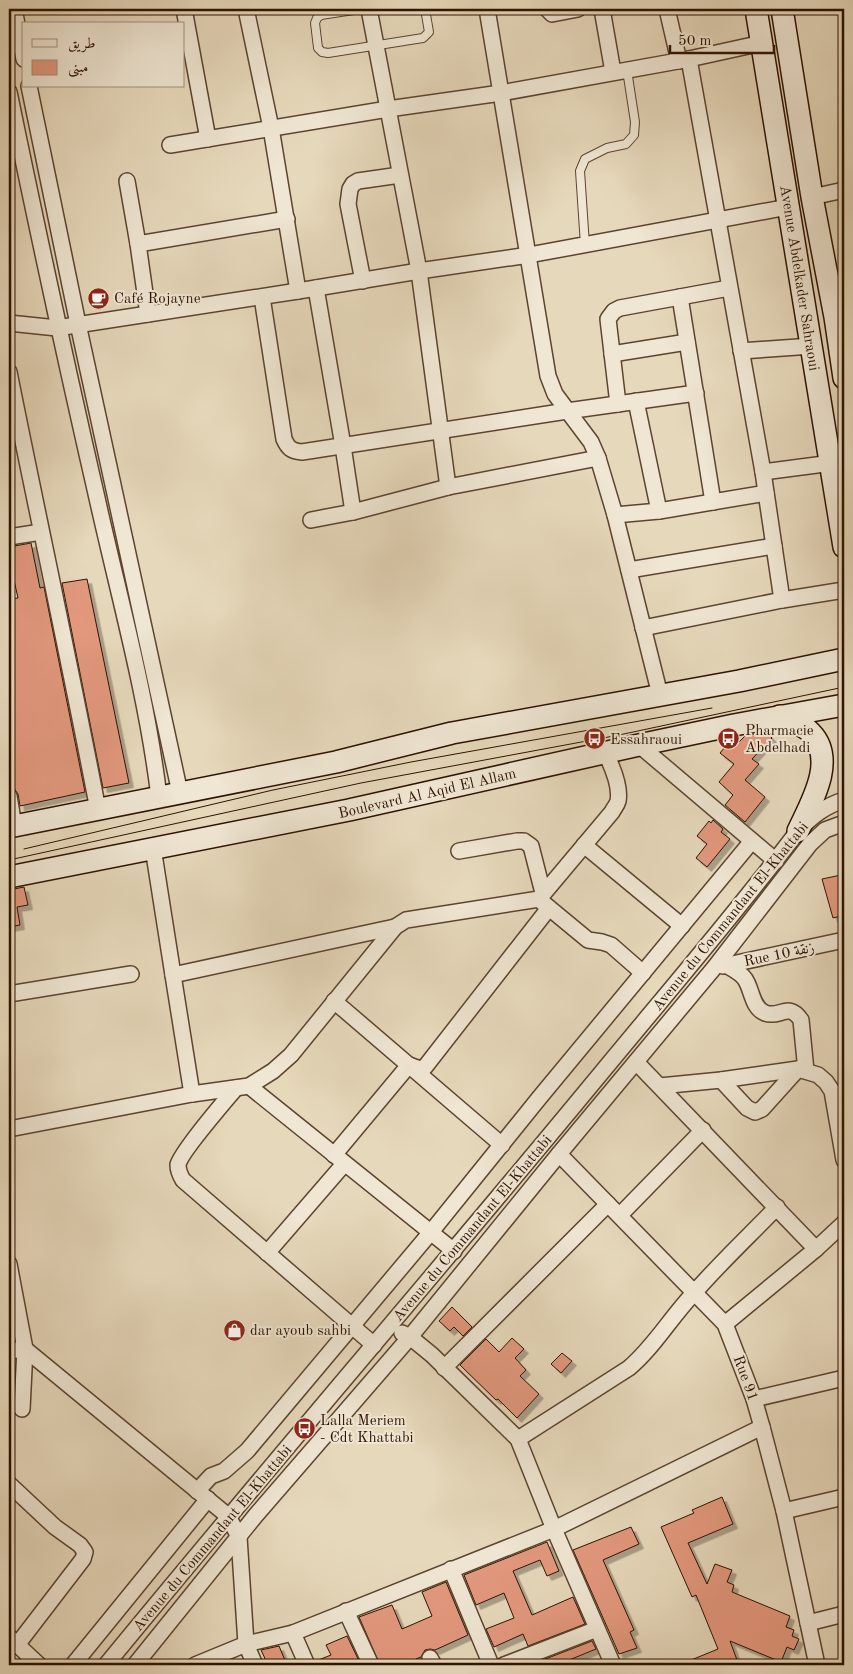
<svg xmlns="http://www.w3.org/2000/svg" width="853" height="1674" font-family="'Old Standard TT',Amiri,serif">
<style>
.building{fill:#e2987d;stroke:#2e1200;filter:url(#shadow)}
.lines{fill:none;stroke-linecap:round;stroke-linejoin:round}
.lane-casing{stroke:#5c442f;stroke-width:10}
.street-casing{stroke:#5c442f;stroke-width:18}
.secondary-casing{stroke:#2e1200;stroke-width:24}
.lane{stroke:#efe6d3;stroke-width:8}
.street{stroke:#efe6d3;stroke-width:15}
.secondary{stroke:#efe6d3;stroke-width:21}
.tram{stroke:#2e1200;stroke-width:1}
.labels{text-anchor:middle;stroke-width:4;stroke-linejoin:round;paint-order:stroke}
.street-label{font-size:15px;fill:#2e1200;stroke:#efe6d3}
.poi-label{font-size:15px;fill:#2e1200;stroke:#efe6d3;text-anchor:start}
</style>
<defs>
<filter id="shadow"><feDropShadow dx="4.5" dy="4.5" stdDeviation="0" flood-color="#0004"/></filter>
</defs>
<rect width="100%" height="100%" fill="#e6d8bb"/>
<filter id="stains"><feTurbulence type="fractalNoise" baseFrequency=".004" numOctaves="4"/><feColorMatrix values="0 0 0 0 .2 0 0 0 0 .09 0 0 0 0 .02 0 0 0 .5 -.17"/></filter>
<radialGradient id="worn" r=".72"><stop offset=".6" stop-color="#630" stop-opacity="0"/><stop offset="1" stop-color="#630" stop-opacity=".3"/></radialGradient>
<g class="building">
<polygon points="31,543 40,588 44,587 85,792 20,806 18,794 13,787 12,785 14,784 9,760 9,599 18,598 9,558 9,547"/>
<polygon points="87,579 129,783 103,788 62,583"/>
<polygon points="766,732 772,738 752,759 759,764 745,780 765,797 745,822 725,805 733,795 719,782 734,764 720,753 730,741 735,746 745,736"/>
<polygon points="713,820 723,829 721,832 730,839 707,867 696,858 707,844 697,836 709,821 711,823"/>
<polygon points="841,875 844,892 844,915 833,918 822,879"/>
<polygon points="24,887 28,905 17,907 20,925 9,927 9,890"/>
<polygon points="452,1307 472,1327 463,1336 454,1327 450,1331 439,1321"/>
<polygon points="512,1338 524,1349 515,1358 526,1370 520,1376 539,1394 517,1418 498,1399 496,1400 460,1365 486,1339 499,1352"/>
<polygon points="562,1353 572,1361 561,1373 551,1364"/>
<polygon points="722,1497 733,1524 688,1543 707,1584 715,1564 732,1570 727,1582 734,1585 732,1592 790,1616 786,1627 794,1630 792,1636 799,1639 794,1650 787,1647 781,1662 730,1641 737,1660 724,1665 679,1665 718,1649 696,1595 692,1597 661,1527 694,1513 692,1510"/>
<polygon points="631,1527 639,1544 603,1560 634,1630 630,1632 637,1648 619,1654 573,1550"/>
<polygon points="547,1542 559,1571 547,1576 540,1560 513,1571 532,1615 573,1597 585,1624 528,1646 523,1634 494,1647 486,1629 514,1618 504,1593 476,1605 464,1575"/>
<polygon points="446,1582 468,1635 435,1650 430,1649 425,1650 421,1657 416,1659 419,1665 380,1665 359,1617 392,1605 402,1629 432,1616 422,1592"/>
<polygon points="347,1636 361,1665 316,1665 316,1661 331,1655 326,1645"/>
<polygon points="592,1641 596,1649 557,1665 536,1665 535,1663"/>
<polygon points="279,1646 287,1665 268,1665 261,1650"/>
</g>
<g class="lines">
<defs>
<g id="lane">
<polyline points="360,9 321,15 317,18 315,23 318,48 322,52 328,53 423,38 429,32 425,9"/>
<polyline points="585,245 580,171 585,159 607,148 626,144 634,135 635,122 627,70"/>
</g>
<g id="street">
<polyline points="14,9 24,59"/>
<polyline points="184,9 208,139"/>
<polyline points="246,9 271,128 298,291"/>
<polyline points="369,9 419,271 448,487"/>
<polyline points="487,9 548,376 555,394 591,442 598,458 615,515 660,695"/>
<polyline points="547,9 552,14 578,9"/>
<polyline points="602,9 613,72"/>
<polyline points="667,9 679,61"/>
<polyline points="689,59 763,472 782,600"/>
<polyline points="29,86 78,324 180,793"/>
<path d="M 9,92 C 37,228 66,363 97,498 C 119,597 147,696 159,797"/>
<polyline points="170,145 388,109 501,93 689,59 762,43"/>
<polyline points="127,181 138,244"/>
<polyline points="812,197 844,190"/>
<polyline points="363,281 348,204 350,189 353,184 358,181 400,175"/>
<polyline points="316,288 343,446 353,512"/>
<path d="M 262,297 L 284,439 C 288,448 291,451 302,452 L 567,411 L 696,393"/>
<polyline points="680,297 713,502"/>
<polyline points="148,314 138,244 287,219"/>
<polyline points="9,323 57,328 298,291 419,271 529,255 788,207"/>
<polyline points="741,351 812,346"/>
<polyline points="612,354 687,342"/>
<path d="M 9,372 C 38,518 70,663 98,810"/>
<polyline points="636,401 659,511"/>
<polyline points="618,404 608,319 614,311 620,308 729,288"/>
<polyline points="763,472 832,463"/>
<polyline points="615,515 659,511 766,493"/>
<polyline points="311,520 353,512 448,487 598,458"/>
<polyline points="9,537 41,532"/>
<polyline points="629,570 774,546"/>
<polyline points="643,628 782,600 844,590"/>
<polyline points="639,745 776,861"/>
<polyline points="9,796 14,826"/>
<polyline points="584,845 682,926"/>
<polyline points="153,848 173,975"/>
<polyline points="459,851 517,841 524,841 531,846 543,893"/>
<polyline points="542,902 588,940 602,942 611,945 643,973"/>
<path d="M 726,965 C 733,969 741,973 745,979 C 752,989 752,1008 765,1013 C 780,1019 788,1001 801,1020 L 806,1071"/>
<polyline points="723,966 844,940"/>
<polyline points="9,994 131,974"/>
<polyline points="334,1001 502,1145"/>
<polyline points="636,1062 816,1249"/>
<polyline points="721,1080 747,1108 755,1112 762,1109 798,1069"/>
<polyline points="249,1086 454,1251"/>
<polyline points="660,1086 721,1080 798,1069 818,1075 826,1082 832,1091 844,1160"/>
<path d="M 236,1088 C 225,1101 180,1153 178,1165 C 178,1171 180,1175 183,1180 L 374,1345"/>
<polyline points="192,1094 173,975 395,927"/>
<path d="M 9,1129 L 192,1094 L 249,1086 L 273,1071 L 291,1055 L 395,927 L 406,920 L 539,899 L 612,812 C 614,808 617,805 618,801 C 621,786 612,766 605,752"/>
<polyline points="559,1154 725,1324 754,1399 762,1427 784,1511 817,1665"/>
<polyline points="334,1155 409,1065 420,1069 425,1067 549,908"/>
<polyline points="620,1215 703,1130"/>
<polyline points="267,1253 344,1164"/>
<polyline points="9,1264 25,1349 22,1409"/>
<polyline points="725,1324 816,1249 844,1223"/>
<polyline points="402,1333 410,1337 432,1355 518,1439 554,1529 613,1665"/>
<polyline points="9,1351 25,1349 228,1516 239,1537 246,1644 255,1665"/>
<polyline points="444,1368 608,1204"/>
<polyline points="754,1399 844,1378"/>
<path d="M 518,1439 L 629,1368 C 654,1347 671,1317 694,1293 C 720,1263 749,1236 777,1207"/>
<polyline points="9,1484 55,1527 80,1545 85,1552 83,1559 17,1645"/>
<polyline points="197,1491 211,1476 224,1471 247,1451 431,1232 540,1097 752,841"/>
<polyline points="784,1511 844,1497"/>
<polyline points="451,1569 491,1665"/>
<polyline points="346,1611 371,1665"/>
<polyline points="808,1623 844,1614"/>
<polyline points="293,1633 307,1665"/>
<polyline points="9,1637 39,1665"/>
<polyline points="430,1658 434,1665"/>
<polyline points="73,1665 208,1499"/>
<path d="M 106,1665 C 269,1466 438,1271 602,1072 C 668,992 736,913 798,831 C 812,816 825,806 844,800"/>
<polyline points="135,1665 256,1515 410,1337 559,1154 714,968 810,844 825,830 844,823"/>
<polyline points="195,1665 246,1644 293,1633 554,1529 762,1427"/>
<polyline points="504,1665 597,1629"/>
</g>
<g id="secondary">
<polyline points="756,9 844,547"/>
<polyline points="782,9 812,197 835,317 844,378"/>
<path d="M 780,716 C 790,721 803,724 811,733 C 837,760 811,803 798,831"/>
<polyline points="9,827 336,762 452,733 739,681 844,659"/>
<polyline points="9,877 349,810 639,745 734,725 844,705"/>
</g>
</defs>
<use href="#lane" class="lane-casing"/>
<use href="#street" class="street-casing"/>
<use href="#secondary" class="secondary-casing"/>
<use href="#lane" class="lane"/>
<use href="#street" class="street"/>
<use href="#secondary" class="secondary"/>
<g class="tram">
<polyline points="24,849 273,790 411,762 712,708"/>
<polyline points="9,860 361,783 619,735 844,687"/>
</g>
</g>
<defs>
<symbol id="cafe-disc" viewBox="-11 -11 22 22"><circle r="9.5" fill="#8f2418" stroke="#efe6d3"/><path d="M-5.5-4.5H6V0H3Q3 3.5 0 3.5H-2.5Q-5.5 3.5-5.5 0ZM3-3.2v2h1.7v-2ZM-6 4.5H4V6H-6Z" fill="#fff"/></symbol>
<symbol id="bus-disc" viewBox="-11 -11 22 22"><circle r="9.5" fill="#8f2418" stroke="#efe6d3"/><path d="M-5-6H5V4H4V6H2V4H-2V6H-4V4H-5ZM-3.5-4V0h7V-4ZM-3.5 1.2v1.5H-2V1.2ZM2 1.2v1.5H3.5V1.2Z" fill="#fff"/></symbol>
<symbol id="shop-disc" viewBox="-11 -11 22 22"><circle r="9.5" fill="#8f2418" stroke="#efe6d3"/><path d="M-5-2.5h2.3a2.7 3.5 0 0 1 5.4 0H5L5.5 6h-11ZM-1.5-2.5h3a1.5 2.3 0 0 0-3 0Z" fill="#fff"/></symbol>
</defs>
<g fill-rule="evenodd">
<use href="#cafe-disc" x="86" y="286" width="25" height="25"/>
<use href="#bus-disc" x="582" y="726" width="25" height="25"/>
<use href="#bus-disc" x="716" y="726" width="25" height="25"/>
<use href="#shop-disc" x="222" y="1318" width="25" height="25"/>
<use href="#bus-disc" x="292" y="1416" width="25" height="25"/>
</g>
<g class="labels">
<g class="street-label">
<text transform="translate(800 278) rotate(81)" y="5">Avenue Abdelkader Sahraoui</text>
<text transform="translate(427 793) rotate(-13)" y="5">Boulevard Al Aqid El Allam</text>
<text transform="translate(730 916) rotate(-51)" y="5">Avenue du Commandant El-Khattabi</text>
<text transform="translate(779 954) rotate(-12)" y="5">Rue 10 زنقة</text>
<text transform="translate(472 1228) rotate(-50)" y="5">Avenue du Commandant El-Khattabi</text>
<text transform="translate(746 1378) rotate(70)" y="5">Rue 91</text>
<text transform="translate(212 1538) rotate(-50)" y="5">Avenue du Commandant El-Khattabi</text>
</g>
<g class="poi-label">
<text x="114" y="303">Café Rojayne</text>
<text x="745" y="735">Pharmacie<tspan x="745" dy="17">Abdelhadi</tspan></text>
<text x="610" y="744">Essahraoui</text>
<text x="250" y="1335">dar ayoub sahbi</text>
<text x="320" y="1425">Lalla Meriem<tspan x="320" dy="17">- Cdt Khattabi</tspan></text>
</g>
</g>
<rect width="853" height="1674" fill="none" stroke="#e6d8bb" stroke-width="30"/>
<rect x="10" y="10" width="833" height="1654" fill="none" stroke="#2e1200" stroke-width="2.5"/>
<rect x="15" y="15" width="823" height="1644" fill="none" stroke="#2e1200"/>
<rect x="22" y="22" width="162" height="65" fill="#efe6d3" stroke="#a2917f"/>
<rect x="32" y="39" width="25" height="8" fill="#efe6d3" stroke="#a2917f"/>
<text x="68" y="48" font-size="15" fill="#2e1200">طريق</text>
<rect x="32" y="60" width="25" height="15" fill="#e2987d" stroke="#a2917f"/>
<text x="68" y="72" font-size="15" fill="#2e1200">مبنى</text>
<path d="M670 45v8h104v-8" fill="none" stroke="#2e1200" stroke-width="2.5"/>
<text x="678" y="45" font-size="15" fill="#2e1200" stroke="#efe6d3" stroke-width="4" paint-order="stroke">50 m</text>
<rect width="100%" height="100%" filter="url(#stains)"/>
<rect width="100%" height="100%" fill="url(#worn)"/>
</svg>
